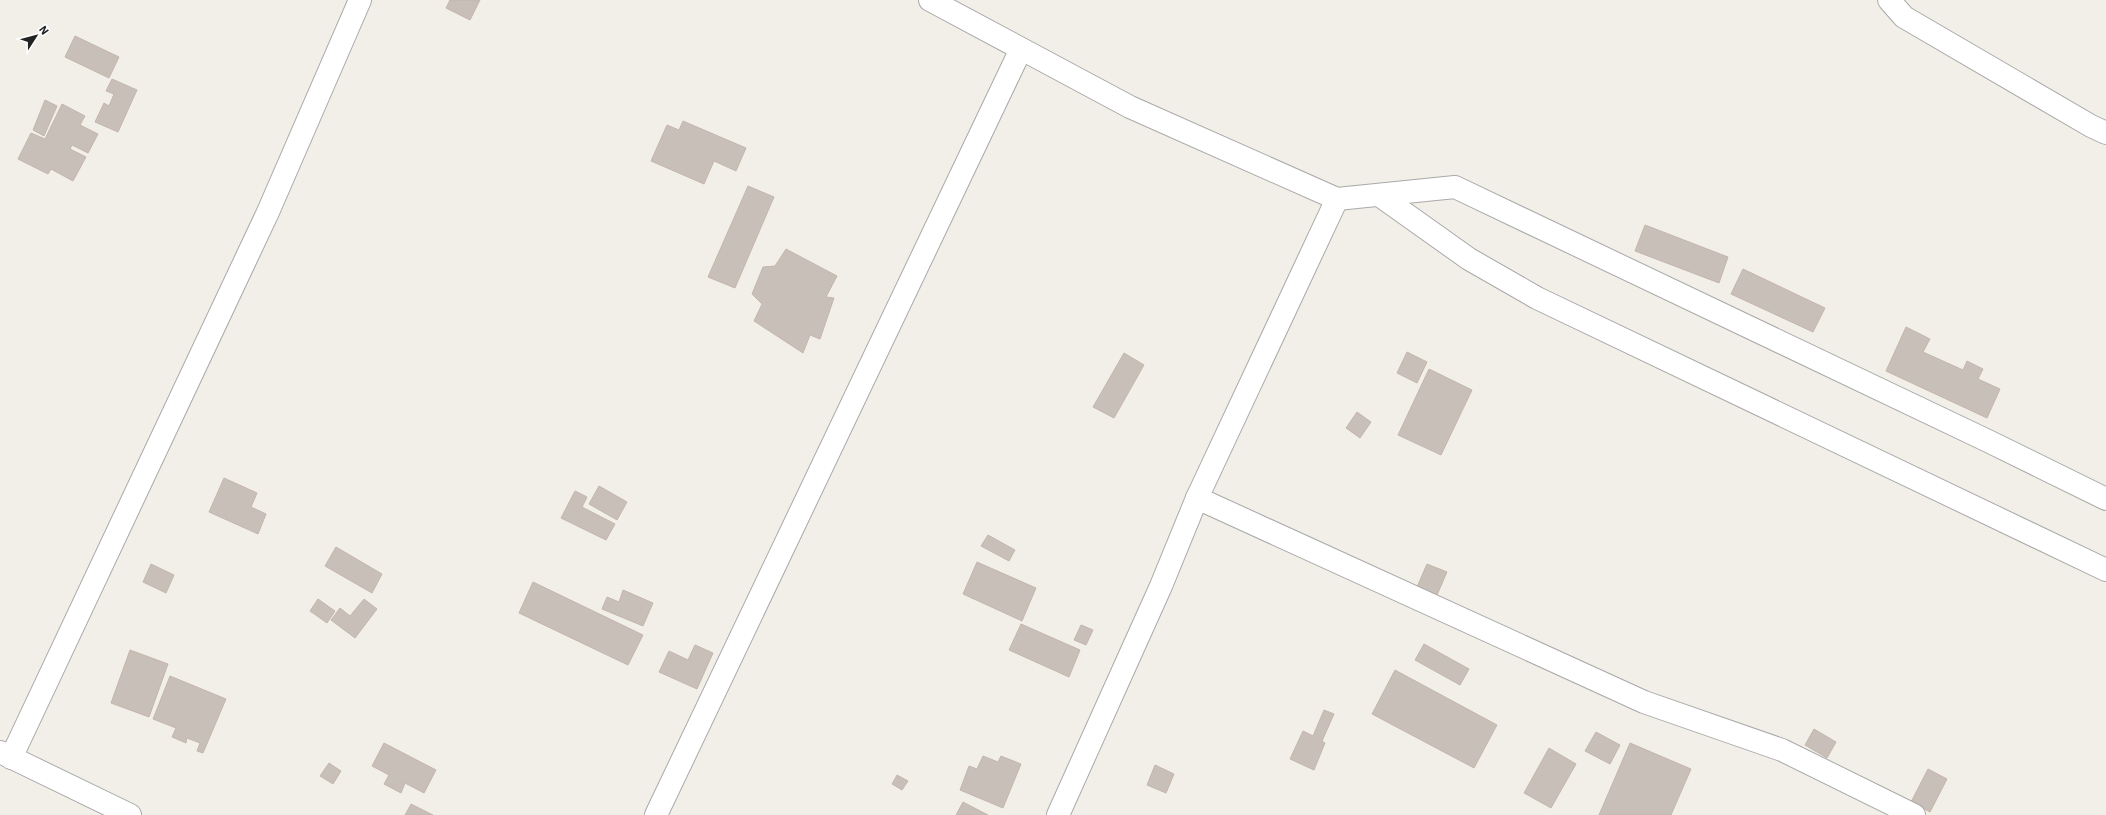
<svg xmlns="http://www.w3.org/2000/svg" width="2106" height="815" font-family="'IBM Plex Sans',sans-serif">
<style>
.building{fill:#c7bfb8;stroke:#c4b6ab}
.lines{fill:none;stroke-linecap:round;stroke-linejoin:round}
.minor-casing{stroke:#a9a9a9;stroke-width:24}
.minor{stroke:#fff;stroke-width:22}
</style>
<rect width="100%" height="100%" fill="#f2efe9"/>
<g class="building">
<polygon points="450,0 480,0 470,20 446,8"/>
<polygon points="75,36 119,57 109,78 65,57"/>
<polygon points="112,79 137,90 118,132 95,122 104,103 109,106 114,94 106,91"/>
<polygon points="45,100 57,106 44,136 33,130"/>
<polygon points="62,104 85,116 80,125 98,134 88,153 72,145 70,149 86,157 73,181 51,169 48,174 18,159 31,133 45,139"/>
<polygon points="683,121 746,148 736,171 714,161 704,184 651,161 667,125 679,130"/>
<polygon points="748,186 774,197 735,288 708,277"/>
<polygon points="1645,225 1728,257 1719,283 1635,251"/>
<polygon points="786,249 837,276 826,297 834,298 820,339 810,335 803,353 754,321 762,304 752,294 763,267 775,266"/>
<polygon points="1743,269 1825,308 1813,332 1731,294"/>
<polygon points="1906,327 1930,339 1923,352 1963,370 1967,361 1983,369 1978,379 2000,389 1987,418 1886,371"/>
<polygon points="1407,352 1427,362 1417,383 1397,373"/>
<polygon points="1124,353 1144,365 1114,418 1093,407"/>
<polygon points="1429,369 1472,390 1441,455 1398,435"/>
<polygon points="1357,412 1371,422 1360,438 1346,428"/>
<polygon points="224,478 257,493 251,507 266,514 258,534 209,512"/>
<polygon points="599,486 627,502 617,520 589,504"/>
<polygon points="575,491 587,497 582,507 615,524 606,540 561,518"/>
<polygon points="988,535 1015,550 1009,561 981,546"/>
<polygon points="336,547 382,574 372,593 325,566"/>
<polygon points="977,562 1036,588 1022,621 963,594"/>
<polygon points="151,564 174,575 166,593 143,582"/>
<polygon points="1427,564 1447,572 1437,595 1417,587"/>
<polygon points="533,582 643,635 628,665 519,613"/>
<polygon points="623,590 653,603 643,626 602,609 607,597 619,602"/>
<polygon points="318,599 335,611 327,623 310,611"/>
<polygon points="364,599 377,609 355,638 331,620 340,608 350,616"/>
<polygon points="1021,624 1080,650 1069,677 1009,650"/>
<polygon points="1081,625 1093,630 1086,645 1074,640"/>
<polygon points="1424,644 1469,669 1460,685 1415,660"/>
<polygon points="695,645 713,653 697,689 659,672 669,651 688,660"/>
<polygon points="130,650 168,664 149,717 111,703"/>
<polygon points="1395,670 1497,725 1474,768 1372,714"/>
<polygon points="170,676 226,699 203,753 197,751 200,743 187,738 186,743 172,737 176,728 153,719"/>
<polygon points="1324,710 1334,714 1322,741 1325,743 1314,770 1290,759 1303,731 1313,736"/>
<polygon points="1814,729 1836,742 1827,758 1805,745"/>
<polygon points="1596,732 1620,745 1610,764 1585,751"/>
<polygon points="384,743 436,770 424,793 405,783 401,793 384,784 389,775 372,766"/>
<polygon points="1630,743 1691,769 1671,815 1599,815"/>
<polygon points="1549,748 1576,764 1551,808 1524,793"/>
<polygon points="983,756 998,762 1001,756 1021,764 1003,808 960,790 969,766 977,769"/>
<polygon points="329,763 341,771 333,784 320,776"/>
<polygon points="1155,765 1174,774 1166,793 1147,785"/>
<polygon points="1928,769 1947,779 1930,812 1911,802"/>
<polygon points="897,775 908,781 902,790 892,784"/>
<polygon points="963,802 988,815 956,815"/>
<polygon points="411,804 433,815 405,815"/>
</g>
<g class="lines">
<defs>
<g id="minor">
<polyline points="930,0 1130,107 1337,199 1455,187 1988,441 2106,499"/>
<polyline points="1889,0 1904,17 2091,126 2106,133"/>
<polyline points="1379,195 1469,259 1537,298 2106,570"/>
<polyline points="1197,498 1644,702 1782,750 1914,815"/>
<polyline points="0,752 130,815"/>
<polyline points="11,758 268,212 360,0"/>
<polyline points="656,815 1021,49"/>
<polyline points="1058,815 1161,586 1197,498 1337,199"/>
</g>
</defs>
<use href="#minor" class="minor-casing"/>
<use href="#minor" class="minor"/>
</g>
<g transform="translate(36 36) rotate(54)" stroke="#ffffff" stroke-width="3" paint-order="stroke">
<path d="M0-3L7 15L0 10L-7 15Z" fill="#222222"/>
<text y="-6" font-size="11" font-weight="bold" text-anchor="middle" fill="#222222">N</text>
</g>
</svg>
